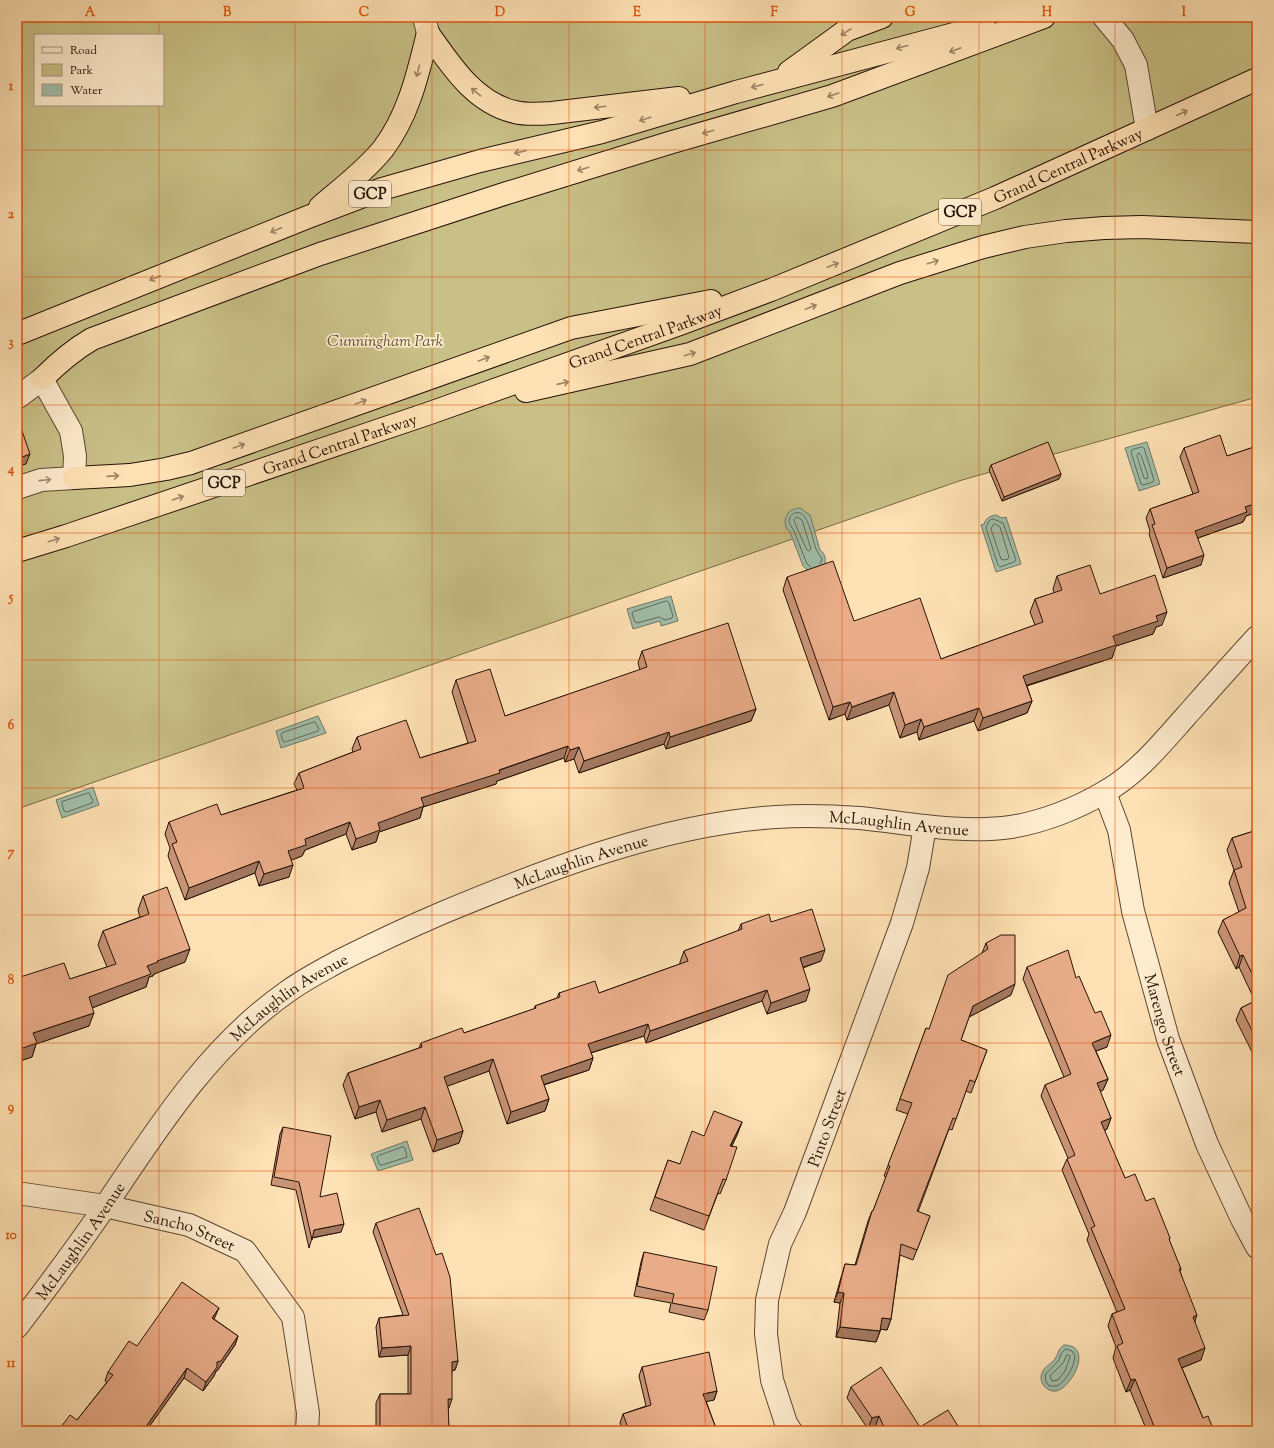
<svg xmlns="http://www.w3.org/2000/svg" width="1274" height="1448" font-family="'Sorts Mill Goudy',serif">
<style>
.green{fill:#c8c087;stroke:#786946;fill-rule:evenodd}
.water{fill:#a0beaa;stroke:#707968}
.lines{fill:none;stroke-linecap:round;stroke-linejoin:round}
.shore{stroke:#646858;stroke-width:1}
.minor-casing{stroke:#5d4631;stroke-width:24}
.highway-casing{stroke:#271205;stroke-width:24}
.minor{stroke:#feecce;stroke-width:22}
.highway{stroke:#fee1b4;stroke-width:22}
.wall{fill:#c89476;stroke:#271205}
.shaded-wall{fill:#a27860;stroke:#271205}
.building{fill:#e8ac89;stroke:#271205}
.oneway{stroke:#9d8465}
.oneway2{stroke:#9d8a74}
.grid{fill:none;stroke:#de550c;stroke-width:1;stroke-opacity:0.55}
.labels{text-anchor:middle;stroke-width:3.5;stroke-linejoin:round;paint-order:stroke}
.shield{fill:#feecce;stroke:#685341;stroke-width:1}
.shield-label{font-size:15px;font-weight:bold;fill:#271205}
.street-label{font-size:16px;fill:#271205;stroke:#feecce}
.park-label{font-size:16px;font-style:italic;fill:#5f4f32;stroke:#feecce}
.neatline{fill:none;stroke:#de550c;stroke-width:1.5}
.grid-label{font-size:13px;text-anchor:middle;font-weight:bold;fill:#de550c}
</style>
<rect width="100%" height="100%" fill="#fee1b4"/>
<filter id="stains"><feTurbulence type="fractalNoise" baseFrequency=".005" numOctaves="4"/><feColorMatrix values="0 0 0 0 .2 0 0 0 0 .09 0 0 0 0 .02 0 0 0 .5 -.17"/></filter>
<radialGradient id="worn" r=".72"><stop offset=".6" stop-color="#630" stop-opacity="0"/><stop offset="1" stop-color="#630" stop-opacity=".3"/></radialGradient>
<path class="green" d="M 17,17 L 1257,17 L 1257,397 L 962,480 L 17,809 ZM 35,35 L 163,35 L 163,105 L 35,105 Z"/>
<g class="water">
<polygon points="1147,442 1160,484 1139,491 1125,448"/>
<path d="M 800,508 L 810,515 L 820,550 C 825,554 826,558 825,564 L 807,570 L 803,566 L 790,532 L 786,528 L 785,522 C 786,513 790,509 800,508 Z"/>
<path d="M 996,515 L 1002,518 L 1006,517 L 1021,564 L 996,572 L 981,525 L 984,524 C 986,518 990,516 996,515 Z"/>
<polygon points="671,596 678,621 661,626 660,621 633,629 627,609"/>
<polygon points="318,716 326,733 281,748 276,731"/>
<polygon points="93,787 99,805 62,818 56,800"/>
<polygon points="407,1141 413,1160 378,1171 371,1154"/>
<path d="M 1064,1345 C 1094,1345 1072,1388 1056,1391 C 1047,1392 1038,1383 1042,1373 C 1044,1366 1053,1364 1056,1357 C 1059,1352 1058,1349 1064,1345 Z"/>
</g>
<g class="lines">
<g class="shore">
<polygon points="1142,447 1144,448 1154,480 1153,482 1143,485 1141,484 1131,452 1132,450"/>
<polygon points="1139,453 1141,455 1148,476 1147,479 1144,478 1137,456"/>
<path d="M 797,517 L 802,520 L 811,549 L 809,551 L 807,550 C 805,545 794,523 794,520 Z"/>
<polygon points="993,519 1003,523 1016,560 1014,562 1000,567 998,565 986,528 989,521"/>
<polygon points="995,524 1000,527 1009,557 1008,559 1004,560 1001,559 991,529 993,525"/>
<path d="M 811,567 L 807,564 L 794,531 L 789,522 C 789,518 791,514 795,513 C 809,508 812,542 817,551 C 818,554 820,555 822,559 L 820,564"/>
<polygon points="667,601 669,603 673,616 672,618 665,620 659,617 637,623 635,622 632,614 633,612"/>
<polygon points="315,722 319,729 318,731 285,742 283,741 281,735 282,733"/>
<polygon points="89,793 93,801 92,803 67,812 64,811 62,804 62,802"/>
<polygon points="403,1147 405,1148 407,1157 382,1165 380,1165 377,1158 378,1156"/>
<path d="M 1066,1349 L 1072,1351 L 1075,1356 C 1074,1367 1067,1380 1057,1386 L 1049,1386 L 1046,1382 L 1045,1375 L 1059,1360 L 1061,1354 Z"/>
<polygon points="1067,1355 1069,1355 1070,1357 1065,1371 1058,1380 1052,1381 1050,1376 1063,1363"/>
</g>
<defs>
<g id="minor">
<polyline points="424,17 428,33"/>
<polyline points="1104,17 1123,40 1136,65 1147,129"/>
<polyline points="17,398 42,379 71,431 75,456 74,478 41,480 17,488"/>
<path id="s1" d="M 1105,793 L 1119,830 L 1133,911 L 1168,1039 L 1207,1144 L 1242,1219 L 1257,1247"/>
<path id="s2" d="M 17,1193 L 105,1206 L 189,1225 L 245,1251 L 293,1317 L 308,1413 L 307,1431"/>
<path id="s3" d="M 17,1327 C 46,1289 75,1250 102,1211 C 155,1132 208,1047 287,992 C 303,980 321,971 339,961 C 373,944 407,928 442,913 C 545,870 664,824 776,817 C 804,815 832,816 860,818 C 909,823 961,834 1011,827 C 1042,822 1076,809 1103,793 C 1136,775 1161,744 1186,716 C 1210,689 1233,663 1257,637"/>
<path id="s4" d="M 791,1431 L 786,1423 L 772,1380 L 766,1334 L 767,1300 L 780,1244 L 795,1212 L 902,923 L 918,868 L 925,826"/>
</g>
<g id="highway">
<path d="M 428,33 C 450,64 474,103 515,112 C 527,115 540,114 552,113 L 679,98"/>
<polyline points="789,72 847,30 882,17"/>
<path d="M 320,207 C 342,188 365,171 383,149 C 409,115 418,73 428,33"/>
<polyline points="17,334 308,217 382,189 480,161 602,132 736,92 984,26"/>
<path d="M 42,379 C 58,363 73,350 92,339 L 320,254 L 507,193 L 669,143 L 832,96 L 1044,17"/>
<polyline points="526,391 690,354 900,273 983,247 1025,237 1066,231 1104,228 1142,227 1257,232"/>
<polyline points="74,478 130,475 166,469 191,463 571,328 711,301"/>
<path id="s5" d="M 17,551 L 66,536 L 430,413 L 680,324 L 771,290 L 995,198 L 1257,79"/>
</g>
</defs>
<use href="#minor" class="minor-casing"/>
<use href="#highway" class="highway-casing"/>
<use href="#minor" class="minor"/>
<use href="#highway" class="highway"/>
</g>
<g class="wall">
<polygon points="1257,446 1257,512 1246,516 1243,522 1198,538 1201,565 1163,578 1149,534 1150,531 1146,518 1150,509 1193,494 1180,457 1184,448 1227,456"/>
<polygon points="991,465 1061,474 1059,479 1002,501 989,470"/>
<polygon points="1057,576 1100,594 1162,625 1156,627 1153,634 1116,646 1112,658 1027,686 1032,701 1027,713 978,731 974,721 919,740 917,732 900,738 889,705 847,720 845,714 829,720 783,590 787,577 854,621 941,659 1035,625 1030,612 1035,599 1054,593 1053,589"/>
<polygon points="642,651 756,709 751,721 666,749 664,744 579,773 574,759 565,762 564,758 497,781 496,784 423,807 420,818 379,832 376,842 352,850 346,834 305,850 302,856 291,860 289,877 259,886 255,873 185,900 168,856 170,848 165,834 169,822 221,815 297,790 294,784 299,773 353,752 352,749 357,737 420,758 468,743 452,692 456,680 505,716 640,670 638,663"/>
<polygon points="1257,830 1257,1054 1256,1053 1253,1054 1236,1020 1241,1008 1255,1001 1239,967 1236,969 1218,932 1223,920 1239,912 1229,883 1234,870 1227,850 1232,838"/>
<polygon points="143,896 185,962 154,974 153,976 149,977 146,987 92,1008 89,1026 36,1044 32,1057 17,1062 17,978 70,979 107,967 98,945 103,931 140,917 138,910"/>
<polygon points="771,922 821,961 803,968 806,1001 767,1014 762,1001 646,1043 644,1036 591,1053 593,1058 589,1070 544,1085 549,1099 545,1111 507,1124 489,1071 447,1086 463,1131 459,1143 433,1152 421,1119 382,1132 376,1112 355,1119 343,1085 348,1073 419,1048 421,1043 464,1033 534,1009 535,1006 557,998 559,993 599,993 680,964 680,962 684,951 738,931 741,924"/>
<polygon points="986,943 1011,995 969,1017 961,1040 987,1050 971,1093 966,1091 952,1130 949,1129 918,1212 930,1216 913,1260 900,1255 891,1319 887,1330 881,1329 876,1342 836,1337 840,1303 834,1302 842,1274 845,1264 855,1265 868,1221 872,1211 873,1211 886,1177 884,1176 908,1114 896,1110 926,1028 929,1029 982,953"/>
<polygon points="1027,967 1076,978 1107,1047 1096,1051 1108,1079 1103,1090 1100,1092 1111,1118 1107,1129 1104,1131 1125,1178 1146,1201 1170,1238 1169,1241 1181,1269 1180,1271 1195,1322 1201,1360 1182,1368 1203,1418 1214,1431 1147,1431 1130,1390 1126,1392 1113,1358 1116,1347 1108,1326 1112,1314 1117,1312 1087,1240 1089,1234 1062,1170 1067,1159 1068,1158 1041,1096 1045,1085 1064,1077 1023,979"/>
<polygon points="742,1122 737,1135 732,1146 726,1180 720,1194 718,1193 704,1230 650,1210 668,1160 680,1164 704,1136"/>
<polygon points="283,1127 320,1197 341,1232 312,1238 309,1248 296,1190 271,1185 280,1134"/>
<polygon points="376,1223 458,1361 455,1370 452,1371 448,1408 449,1431 376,1431 376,1403 380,1394 408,1394 408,1355 379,1357 376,1327 379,1318 403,1315 373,1232"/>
<polygon points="644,1252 708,1310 704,1320 669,1312 671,1303 634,1296 641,1262"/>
<polygon points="215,1317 214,1319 238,1336 235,1345 217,1371 216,1371 214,1376 203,1391 184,1378 146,1431 58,1431 77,1420 107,1382 105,1381 108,1372 137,1346"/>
<polygon points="642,1367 717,1391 714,1400 706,1401 717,1431 623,1431 620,1423 623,1414 646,1406 639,1376"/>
<polygon points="851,1387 920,1427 961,1431 877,1431 875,1427 868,1429 847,1398"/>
</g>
<g class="shaded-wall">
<polygon points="30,454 26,464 19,466 17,471 17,459"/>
<polygon points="1061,474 1059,479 1002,501 1004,497"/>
<polygon points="1257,503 1257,512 1246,516 1243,522 1192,540 1195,531 1245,507"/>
<polygon points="1204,555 1201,565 1163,578 1167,568"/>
<polygon points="1167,612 1162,625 1156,627 1153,634 1116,646 1112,658 1018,688 1023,676 1113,636 1156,616"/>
<polygon points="894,692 889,705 847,720 852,707"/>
<polygon points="1032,701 1027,713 978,731 983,718"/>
<polygon points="850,702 845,714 829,720 833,707"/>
<polygon points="979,708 974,721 919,740 924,727"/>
<polygon points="756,709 751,721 666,749 670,737"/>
<polygon points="921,719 917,732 900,738 905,725"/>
<polygon points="669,732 664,744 579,773 584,761"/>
<polygon points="568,746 564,758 497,781 496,784 423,807 420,818 379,832 376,842 352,850 356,839 378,823 421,798"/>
<polygon points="579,747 574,759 565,762 570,750"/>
<polygon points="350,822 346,834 305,850 302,856 284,863 288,851 305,839"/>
<polygon points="259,861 255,873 185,900 189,888"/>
<polygon points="293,865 289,877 259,886 264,874"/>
<polygon points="190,949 185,962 154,974 153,976 149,977 146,987 84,1011 89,997 157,961"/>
<polygon points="825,950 821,961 795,970 800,958"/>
<polygon points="1243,955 1239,967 1236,969 1240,956"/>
<polygon points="1015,984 1011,995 969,1017 973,1006"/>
<polygon points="810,989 806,1001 767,1014 771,1003"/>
<polygon points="767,990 762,1001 646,1043 650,1031"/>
<polygon points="94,1013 89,1026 36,1044 32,1057 17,1062 17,1050 33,1033"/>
<polygon points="648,1024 644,1036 584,1055 588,1044"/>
<polygon points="1111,1035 1107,1047 1088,1054 1092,1043"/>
<polygon points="1257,1042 1256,1053 1253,1054"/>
<polygon points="593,1058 589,1070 536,1087 541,1076"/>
<polygon points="493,1059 489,1071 440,1089 444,1077"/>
<polygon points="1108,1079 1103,1090 1092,1095 1097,1083"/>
<polygon points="549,1099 545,1111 507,1124 511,1112"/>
<polygon points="380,1100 376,1112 355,1119 359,1107"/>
<polygon points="425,1107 421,1119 382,1132 387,1120"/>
<polygon points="1111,1118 1107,1129 1097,1134 1101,1122"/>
<polygon points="742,1122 737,1135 725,1159 730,1146"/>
<polygon points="463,1131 459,1143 433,1152 437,1140"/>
<polygon points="344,1224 341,1232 311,1238 314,1230"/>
<polygon points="838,1292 844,1293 840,1303 834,1302"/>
<polygon points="219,1308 215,1317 208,1327 212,1318"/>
<polygon points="1197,1315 1193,1327 1193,1317"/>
<polygon points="882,1318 891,1319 887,1330 878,1329"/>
<polygon points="840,1327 880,1331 876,1342 836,1337"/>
<polygon points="238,1336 235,1345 217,1371 216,1371 214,1376 203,1391 206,1382 217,1362"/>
<polygon points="411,1346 408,1355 379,1357 382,1348"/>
<polygon points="1205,1348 1201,1360 1174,1371 1178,1359"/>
<polygon points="458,1361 455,1370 449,1371 452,1362"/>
<polygon points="187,1368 184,1378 146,1431 143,1431"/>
<polygon points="1135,1379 1130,1390 1126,1392 1131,1380"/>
<polygon points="717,1391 714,1400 700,1403 703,1394"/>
<polygon points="448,1399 452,1399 449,1408 445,1408"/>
<polygon points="879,1416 875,1427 868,1429 872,1418"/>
</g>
<g class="building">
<polygon points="17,425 20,425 30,454 17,459 19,465 17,465"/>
<polygon points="1220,435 1227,456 1257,446 1257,503 1245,507 1247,512 1195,531 1204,555 1167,568 1152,525 1155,524 1150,509 1199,492 1184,448"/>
<polygon points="1048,442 1061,474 1004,497 991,465"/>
<polygon points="833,561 854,621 920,598 941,659 1043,622 1035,599 1062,590 1057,576 1090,565 1100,594 1155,575 1167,612 1156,616 1158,621 1113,636 1116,645 1023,676 1032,701 983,718 979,708 924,727 921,719 905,725 894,692 852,707 850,702 833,707 787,577"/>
<polygon points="728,623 756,709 670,737 669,732 584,761 579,747 570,750 568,746 499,770 500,773 421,798 424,806 378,823 380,830 356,839 350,822 305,839 306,845 288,851 293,865 264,874 259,861 189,888 172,844 177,842 169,822 217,804 221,815 304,788 299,773 361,749 357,737 406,720 420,758 476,741 456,680 490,669 505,716 647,667 642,651"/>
<polygon points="1257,830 1257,984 1243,955 1240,956 1223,920 1246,908 1234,870 1242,867 1232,838"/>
<polygon points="167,887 190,949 157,961 158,962 147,966 151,974 89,997 94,1013 33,1033 37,1043 17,1050 17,978 64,963 70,979 116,964 103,931 149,914 143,896"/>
<polygon points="812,909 825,950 800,958 810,989 771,1003 767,990 650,1031 648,1024 588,1044 593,1058 541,1076 549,1099 511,1112 493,1059 444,1077 463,1131 437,1140 425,1107 387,1120 380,1100 359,1107 348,1073 422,1047 421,1043 462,1028 464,1033 536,1008 535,1006 560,997 559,993 595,981 599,993 688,961 684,951 742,929 741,924 769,914 771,922"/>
<polygon points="1001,935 1015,935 1015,984 973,1006 961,1040 987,1050 975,1082 970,1080 956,1119 953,1118 917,1211 930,1216 917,1250 901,1244 891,1319 882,1318 880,1331 840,1327 844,1293 838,1292 845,1264 856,1265 872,1211 873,1211 890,1166 888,1165 912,1103 900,1099 926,1028 929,1029 948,975 988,949 986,943"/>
<polygon points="1068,950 1076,978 1079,976 1095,1013 1101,1011 1111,1035 1092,1043 1108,1079 1097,1083 1111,1118 1101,1122 1125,1178 1135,1174 1146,1201 1154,1198 1170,1238 1169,1239 1181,1269 1179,1269 1197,1315 1193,1317 1205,1348 1178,1359 1203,1418 1208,1416 1214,1431 1156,1431 1135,1379 1131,1380 1117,1346 1123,1343 1112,1314 1125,1309 1091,1228 1095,1226 1067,1159 1075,1155 1045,1085 1071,1074 1027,967"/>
<polygon points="1257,1000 1257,1041 1241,1008"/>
<polygon points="714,1111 742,1122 730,1146 737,1147 726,1180 723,1179 709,1216 655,1197 668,1160 680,1164 692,1131 704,1136"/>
<polygon points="283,1127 331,1136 320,1197 337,1193 344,1224 314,1230 312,1240 299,1182 274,1177"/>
<polygon points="419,1208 436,1255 442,1253 450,1277 458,1361 452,1362 452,1399 448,1399 449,1431 380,1431 380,1394 411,1394 411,1346 382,1348 379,1318 409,1315 376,1223"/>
<polygon points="644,1252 717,1267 708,1310 672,1303 674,1294 637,1286"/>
<polygon points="182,1282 219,1308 212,1318 238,1336 221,1361 217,1362 217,1367 206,1382 187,1368 143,1431 58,1431 70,1415 77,1420 113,1375 108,1372 129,1341 137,1346"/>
<polygon points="709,1352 717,1391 703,1394 717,1431 629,1431 623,1414 651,1405 642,1367"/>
<polygon points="881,1367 920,1427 948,1410 961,1431 880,1431 879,1430 884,1427 879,1416 872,1418 851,1387"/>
</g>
<defs><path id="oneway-shaft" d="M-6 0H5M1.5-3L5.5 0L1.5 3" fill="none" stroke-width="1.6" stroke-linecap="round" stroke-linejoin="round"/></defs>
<g class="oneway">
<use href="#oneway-shaft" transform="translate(846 32) rotate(149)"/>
<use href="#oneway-shaft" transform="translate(902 47) rotate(165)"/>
<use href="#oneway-shaft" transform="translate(955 50) rotate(160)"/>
<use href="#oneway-shaft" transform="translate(418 71) rotate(104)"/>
<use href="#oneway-shaft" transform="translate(757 86) rotate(165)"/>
<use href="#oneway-shaft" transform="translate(476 92) rotate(-140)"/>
<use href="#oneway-shaft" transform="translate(833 95) rotate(161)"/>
<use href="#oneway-shaft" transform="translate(600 107) rotate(173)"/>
<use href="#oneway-shaft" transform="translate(1182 113) rotate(-25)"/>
<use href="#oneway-shaft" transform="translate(645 119) rotate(163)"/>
<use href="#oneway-shaft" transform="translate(708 132) rotate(164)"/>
<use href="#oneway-shaft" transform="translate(520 152) rotate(167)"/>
<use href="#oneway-shaft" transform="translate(583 169) rotate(163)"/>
<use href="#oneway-shaft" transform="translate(276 230) rotate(158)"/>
<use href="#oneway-shaft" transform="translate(933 262) rotate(-17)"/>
<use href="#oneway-shaft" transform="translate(833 265) rotate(-22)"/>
<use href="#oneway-shaft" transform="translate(155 278) rotate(158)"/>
<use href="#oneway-shaft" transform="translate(811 307) rotate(-21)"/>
<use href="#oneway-shaft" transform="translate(690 354) rotate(-17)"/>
<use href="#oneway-shaft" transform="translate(484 359) rotate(-20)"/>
<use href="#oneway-shaft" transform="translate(563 383) rotate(-13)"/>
<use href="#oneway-shaft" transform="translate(361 402) rotate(-20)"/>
<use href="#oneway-shaft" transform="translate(239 446) rotate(-20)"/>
<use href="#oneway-shaft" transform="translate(113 476) rotate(-4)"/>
<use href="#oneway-shaft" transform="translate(178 498) rotate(-19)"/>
<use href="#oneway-shaft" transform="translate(54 540) rotate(-17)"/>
</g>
<use class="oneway2" href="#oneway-shaft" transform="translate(45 480) rotate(-6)"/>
<path class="grid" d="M 159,17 L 159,35M 295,17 L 295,1431M 432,17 L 432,1431M 569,17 L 569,1431M 705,17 L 705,1431M 842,17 L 842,1431M 979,17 L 979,1431M 1115,17 L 1115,1431M 159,105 L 159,1431M 17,150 L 1257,150M 17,277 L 1257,277M 17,405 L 1257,405M 17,533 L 1257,533M 17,660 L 1257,660M 17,788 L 1257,788M 17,915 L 1257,915M 17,1043 L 1257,1043M 17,1171 L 1257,1171M 17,1298 L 1257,1298"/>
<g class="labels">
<g class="shield">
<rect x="349" y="181" width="42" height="26" rx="3"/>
<rect x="939" y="199" width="42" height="26" rx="3"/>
<rect x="203" y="470" width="42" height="26" rx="3"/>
</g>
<g class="shield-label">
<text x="370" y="199">GCP</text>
<text x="960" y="217">GCP</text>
<text x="224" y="488">GCP</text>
</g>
<g class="street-label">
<text dy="6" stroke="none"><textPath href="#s5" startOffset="1120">Grand Central Parkway</textPath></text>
<text dy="6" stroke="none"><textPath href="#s5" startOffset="664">Grand Central Parkway</textPath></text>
<text dy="6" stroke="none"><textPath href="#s5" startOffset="340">Grand Central Parkway</textPath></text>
<text dy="6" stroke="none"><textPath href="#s3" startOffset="1079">McLaughlin Avenue</textPath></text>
<text dy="6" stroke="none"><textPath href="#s3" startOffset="755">McLaughlin Avenue</textPath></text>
<text dy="6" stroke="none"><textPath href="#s3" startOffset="431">McLaughlin Avenue</textPath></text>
<text dy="6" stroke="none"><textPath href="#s1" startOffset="240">Marengo Street</textPath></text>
<text dy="6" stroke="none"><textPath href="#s4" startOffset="318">Pinto Street</textPath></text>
<text dy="6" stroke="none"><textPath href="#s2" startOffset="177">Sancho Street</textPath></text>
<text dy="6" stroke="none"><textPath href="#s3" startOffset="107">McLaughlin Avenue</textPath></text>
</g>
<g class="park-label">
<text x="385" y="346">Cunningham Park</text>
</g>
</g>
<rect width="1274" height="1448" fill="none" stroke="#fee1b4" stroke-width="44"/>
<rect x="34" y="34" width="130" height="72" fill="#feecce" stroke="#a8957e"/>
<rect x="42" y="47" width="20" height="6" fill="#feecce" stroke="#a8957e"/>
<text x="70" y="54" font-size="12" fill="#271205">Road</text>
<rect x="42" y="64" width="20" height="12" fill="#c8c087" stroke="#a8957e"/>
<text x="70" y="74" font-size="12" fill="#271205">Park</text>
<rect x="42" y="84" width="20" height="12" fill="#a0beaa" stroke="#a8957e"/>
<text x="70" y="94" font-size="12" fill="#271205">Water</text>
<rect x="22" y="22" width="1230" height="1404" class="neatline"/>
<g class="grid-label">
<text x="90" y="16">A</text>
<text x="227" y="16">B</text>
<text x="364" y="16">C</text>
<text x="500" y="16">D</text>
<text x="637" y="16">E</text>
<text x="774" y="16">F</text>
<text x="910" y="16">G</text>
<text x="1047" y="16">H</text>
<text x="1184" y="16">I</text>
<text x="11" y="90">1</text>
<text x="11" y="218">2</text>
<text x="11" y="346">3</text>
<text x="11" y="473">4</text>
<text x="11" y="601">5</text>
<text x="11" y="729">6</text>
<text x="11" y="856">7</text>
<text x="11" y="984">8</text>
<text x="11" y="1111">9</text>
<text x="11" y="1239">10</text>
<text x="11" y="1367">11</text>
</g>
<rect width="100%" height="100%" filter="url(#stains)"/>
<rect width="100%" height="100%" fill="url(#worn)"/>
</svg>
